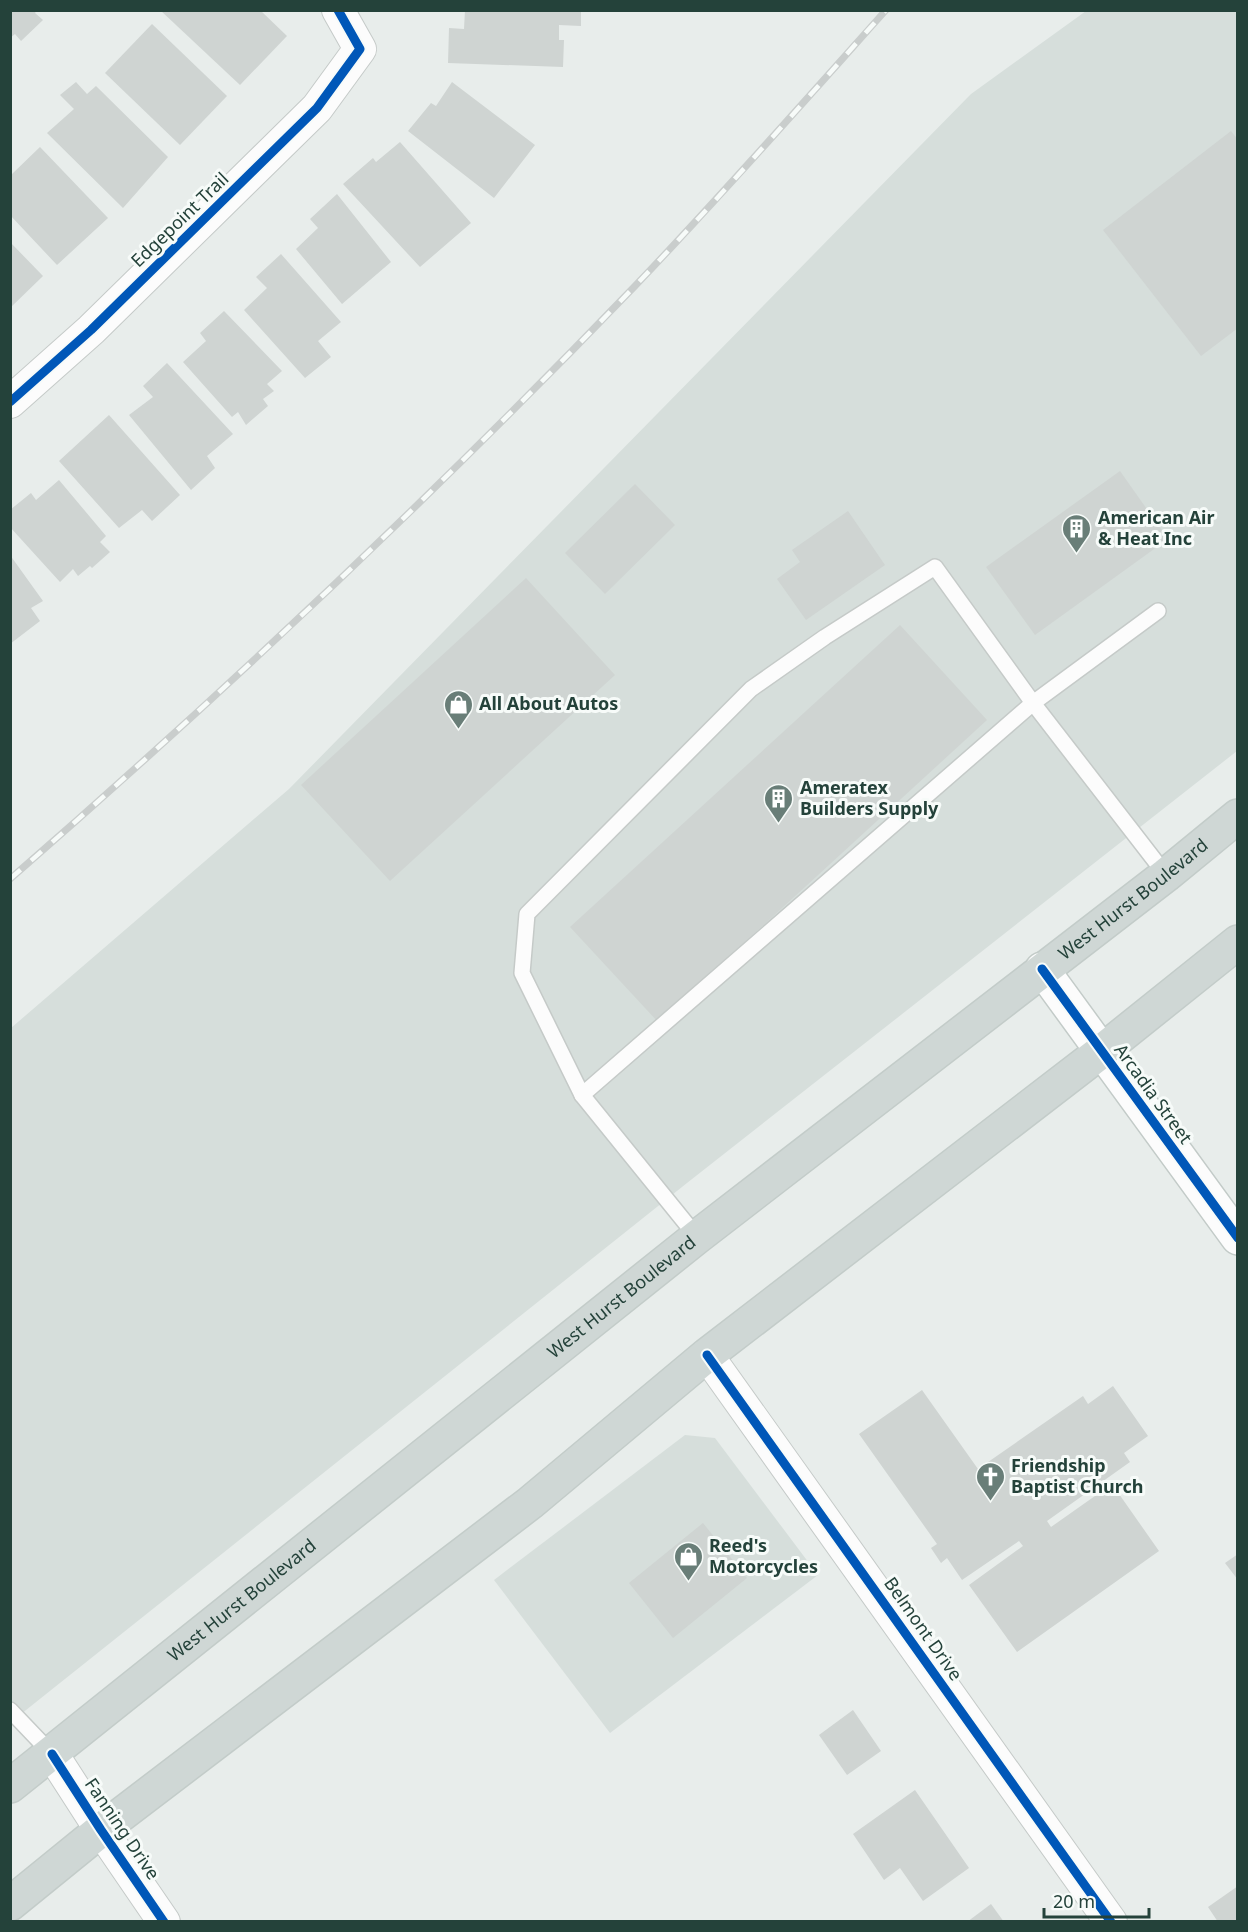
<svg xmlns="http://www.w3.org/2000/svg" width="1248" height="1932" font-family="'Noto Sans',sans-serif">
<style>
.built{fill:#d6dedb}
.building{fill:#cfd4d2}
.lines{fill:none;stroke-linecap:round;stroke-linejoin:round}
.lane-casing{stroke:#c5cac8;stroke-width:18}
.street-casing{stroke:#c5cac8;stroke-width:34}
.secondary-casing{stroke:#c3cbc8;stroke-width:36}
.primary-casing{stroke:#c3ccc9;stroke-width:36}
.lane{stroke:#fcfcfc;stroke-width:15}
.street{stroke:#fcfcfc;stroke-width:32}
.secondary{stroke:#fcfcfc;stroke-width:33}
.primary{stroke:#cfd7d5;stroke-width:33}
.rail-casing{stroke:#c9cdcc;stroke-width:7}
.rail{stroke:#f7fbf9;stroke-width:4.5;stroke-dasharray:14;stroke-linecap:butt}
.cycleway-casing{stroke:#f7fbf9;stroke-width:13}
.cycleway{stroke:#0057b8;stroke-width:9}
.labels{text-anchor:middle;stroke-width:6;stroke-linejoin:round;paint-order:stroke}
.street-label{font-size:18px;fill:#24423a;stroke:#f7fbf9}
.poi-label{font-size:18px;font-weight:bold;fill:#24423a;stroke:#f7fbf9;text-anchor:start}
</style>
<rect width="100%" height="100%" fill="#e8edeb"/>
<g class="built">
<polygon points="1086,11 1237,11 1237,751 687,1183 11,1722 11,1028 289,789 971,94"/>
<polygon points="685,1435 715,1438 818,1575 610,1733 494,1580"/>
</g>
<g class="building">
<polygon points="10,10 37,10 35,13 43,20 21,41 15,34 10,38"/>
<polygon points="160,10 260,10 287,36 240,85"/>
<polygon points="465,10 581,10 581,26 559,25 559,40 564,40 563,67 448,63 449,28 464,29"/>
<polygon points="152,24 227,96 180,145 105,73"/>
<polygon points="76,82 87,94 96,86 168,157 123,208 47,133 74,109 60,95"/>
<polygon points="452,82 535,145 494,198 408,131 431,103 436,106"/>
<polygon points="1231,131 1238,140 1238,328 1201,356 1103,230"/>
<polygon points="400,142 471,223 420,267 343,184 373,158 376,162"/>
<polygon points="40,147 108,218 57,265 10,215 10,172 12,174"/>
<polygon points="337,194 391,262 342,304 296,249 318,228 310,219"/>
<polygon points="10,242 43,276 10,308"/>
<polygon points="281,254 341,322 318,341 331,357 305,378 244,310 267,288 256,277"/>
<polygon points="224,311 282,371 267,384 274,391 263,399 268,406 246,425 238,412 232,417 183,362 206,341 200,333"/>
<polygon points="167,363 233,434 207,456 215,468 191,490 129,415 153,397 143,386"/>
<polygon points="109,415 180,495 152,521 142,510 119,528 59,461"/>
<polygon points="1120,471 1168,539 1035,635 986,567"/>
<polygon points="59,480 106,536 100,542 110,552 92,568 90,566 78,576 73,569 60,582 10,527 10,510 31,493 36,500"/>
<polygon points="635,484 675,525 605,594 565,553"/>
<polygon points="848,511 885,565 806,620 777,579 800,562 792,550"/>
<polygon points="10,555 43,601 31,608 40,621 10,644"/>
<polygon points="526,578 615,675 390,881 301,785"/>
<polygon points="900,625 987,720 658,1022 570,927"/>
<polygon points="1113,1386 1148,1436 1124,1453 1130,1462 1047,1521 1051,1527 1112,1484 1159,1551 1017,1652 969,1585 1023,1546 1019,1541 962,1580 947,1558 941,1563 931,1548 937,1544 859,1434 922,1390 978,1469 1083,1396 1088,1404"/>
<polygon points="703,1523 747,1578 673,1638 629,1583"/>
<polygon points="1238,1554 1238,1580 1225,1563"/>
<polygon points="853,1710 881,1751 847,1775 819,1735"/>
<polygon points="915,1790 969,1868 923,1901 900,1868 884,1880 853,1834"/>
<polygon points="1238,1886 1238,1922 1218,1922 1208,1907"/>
<polygon points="991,1904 1004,1922 967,1922"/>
</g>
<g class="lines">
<defs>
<g id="lane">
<polyline points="582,1095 1033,703 1158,611"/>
<polyline points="697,1237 582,1095 522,973 527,914 751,689 825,637 935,567 1033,703 1166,875"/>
<polyline points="10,1710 52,1754"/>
</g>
<g id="street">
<polyline points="10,402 91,330 317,108 360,49 338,10"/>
<polyline points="707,1355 1111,1922"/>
<polyline points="52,1754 101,1830 164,1922"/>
</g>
<polyline id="secondary" points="1042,969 1238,1238"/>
<g id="primary">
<path id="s1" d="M 10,1786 L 697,1237 L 1166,875 L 1238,816"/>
<polyline points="10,1904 101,1830 530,1503 707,1355 1102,1051 1238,942"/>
</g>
</defs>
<use href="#lane" class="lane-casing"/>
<use href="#street" class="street-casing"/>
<use href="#secondary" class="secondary-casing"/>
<use href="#primary" class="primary-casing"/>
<use href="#lane" class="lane"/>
<use href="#street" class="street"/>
<use href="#secondary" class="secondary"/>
<use href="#primary" class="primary"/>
<defs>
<path id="rail" d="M 10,879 C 227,690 436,493 635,286 C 721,196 803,103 886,10"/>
</defs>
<use href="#rail" class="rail-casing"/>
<use href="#rail" class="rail"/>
<defs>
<g id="cycleway">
<polyline points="10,402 91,330 317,108 360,49 338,10"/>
<polyline points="1042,969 1238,1238"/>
<polyline points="707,1355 1111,1922"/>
<polyline points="52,1754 101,1830 164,1922"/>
</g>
</defs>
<use href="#cycleway" class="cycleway-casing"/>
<use href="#cycleway" class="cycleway"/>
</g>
<defs>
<symbol id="building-pin" viewBox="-11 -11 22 30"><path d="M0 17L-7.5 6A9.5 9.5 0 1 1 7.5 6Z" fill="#697e78" stroke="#f7fbf9"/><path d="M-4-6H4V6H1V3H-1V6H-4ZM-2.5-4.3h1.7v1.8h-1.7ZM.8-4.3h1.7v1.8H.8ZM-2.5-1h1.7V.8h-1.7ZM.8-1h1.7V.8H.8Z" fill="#fff"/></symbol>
<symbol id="shop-pin" viewBox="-11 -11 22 30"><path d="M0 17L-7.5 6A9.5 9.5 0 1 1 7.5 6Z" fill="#697e78" stroke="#f7fbf9"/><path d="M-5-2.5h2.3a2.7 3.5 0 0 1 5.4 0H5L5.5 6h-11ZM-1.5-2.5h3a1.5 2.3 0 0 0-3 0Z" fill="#fff"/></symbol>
<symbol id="church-pin" viewBox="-11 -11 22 30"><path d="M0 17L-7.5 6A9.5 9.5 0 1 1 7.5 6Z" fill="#697e78" stroke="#f7fbf9"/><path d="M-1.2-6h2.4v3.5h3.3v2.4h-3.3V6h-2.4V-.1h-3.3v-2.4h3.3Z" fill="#fff"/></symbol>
</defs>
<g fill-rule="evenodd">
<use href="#building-pin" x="1060" y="512" width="33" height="45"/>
<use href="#shop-pin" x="442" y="688" width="33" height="45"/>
<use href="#building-pin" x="762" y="782" width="33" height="45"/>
<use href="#church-pin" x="974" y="1460" width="33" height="45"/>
<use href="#shop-pin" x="672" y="1540" width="33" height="45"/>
</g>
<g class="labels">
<g class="street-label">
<text transform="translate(180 220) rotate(-44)" y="6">Edgepoint Trail</text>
<text dy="6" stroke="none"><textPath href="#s1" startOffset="1431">West Hurst Boulevard</textPath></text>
<text transform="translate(1153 1094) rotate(54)" y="6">Arcadia Street</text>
<text dy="6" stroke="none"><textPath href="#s1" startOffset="783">West Hurst Boulevard</textPath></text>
<text dy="6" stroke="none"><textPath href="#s1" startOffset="297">West Hurst Boulevard</textPath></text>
<text transform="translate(923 1629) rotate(55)" y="6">Belmont Drive</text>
<text transform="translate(122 1829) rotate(56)" y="6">Fanning Drive</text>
</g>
<g class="poi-label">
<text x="1098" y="524">American Air<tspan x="1098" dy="21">&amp; Heat Inc</tspan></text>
<text x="479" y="710">All About Autos</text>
<text x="800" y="794">Ameratex<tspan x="800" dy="21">Builders Supply</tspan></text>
<text x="1011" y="1472">Friendship<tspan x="1011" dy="21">Baptist Church</tspan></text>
<text x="709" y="1552">Reed's<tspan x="709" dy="21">Motorcycles</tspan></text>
</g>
</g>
<rect width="1248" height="1932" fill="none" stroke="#24423a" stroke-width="24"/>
<path d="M1044 1908v9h105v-9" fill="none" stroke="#24423a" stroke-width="3"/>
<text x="1053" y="1908" font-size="18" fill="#24423a" stroke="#f7fbf9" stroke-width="4.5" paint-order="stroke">20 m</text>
</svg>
